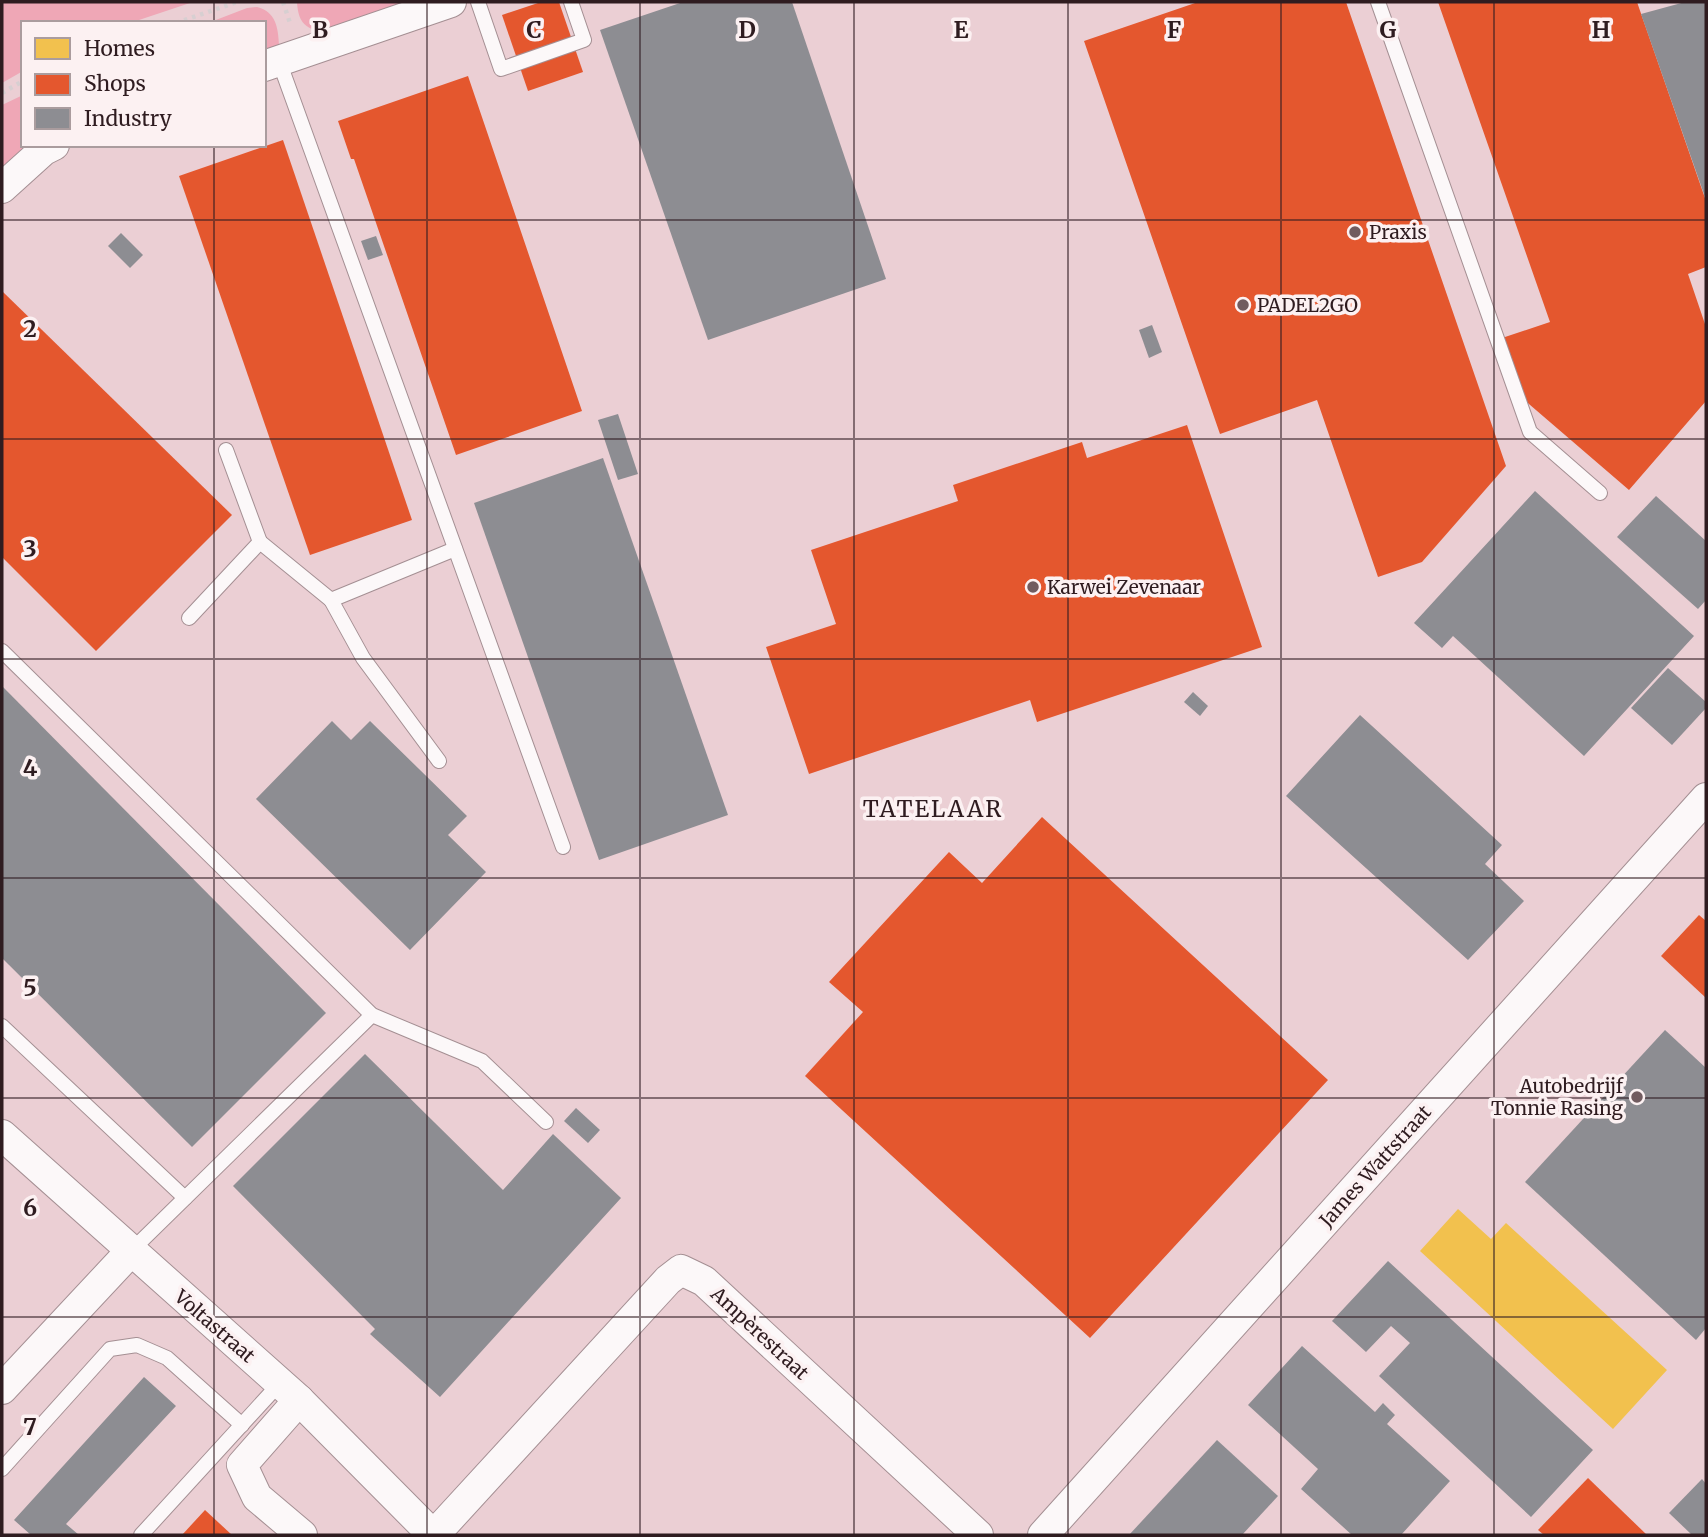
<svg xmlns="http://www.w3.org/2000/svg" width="1708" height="1537" font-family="Merriweather,serif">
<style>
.green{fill:#efa7b6}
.homes{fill:#f2c14e}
.shops{fill:#e4572e}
.industry{fill:#8d8d92}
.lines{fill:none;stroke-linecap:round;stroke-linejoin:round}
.service-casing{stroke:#a48f93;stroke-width:16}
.minor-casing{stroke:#a48f93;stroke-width:32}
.path{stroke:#d7cfd1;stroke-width:4.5;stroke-dasharray:3.5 5;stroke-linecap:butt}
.service{stroke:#fcf8f9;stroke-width:14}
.minor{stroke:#fcf8f9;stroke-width:30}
.grid{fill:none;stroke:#2f1c20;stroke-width:2;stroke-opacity:0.55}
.poi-dot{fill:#715b5f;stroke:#fcf1f2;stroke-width:2.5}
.labels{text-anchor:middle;stroke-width:7;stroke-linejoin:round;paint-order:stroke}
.poi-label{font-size:19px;fill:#2f1c20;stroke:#fcf1f2;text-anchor:start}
.street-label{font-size:19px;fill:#2f1c20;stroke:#fcf1f2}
.quarter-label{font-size:23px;letter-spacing:2px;fill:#2f1c20;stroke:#fcf1f2}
.grid-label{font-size:23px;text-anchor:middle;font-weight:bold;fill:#2f1c20;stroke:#fcf1f2;stroke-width:7;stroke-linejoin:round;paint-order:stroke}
</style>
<rect width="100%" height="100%" fill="#ebcfd4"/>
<g class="green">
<polygon points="2,2 193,2 130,23 23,23 23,71 2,83"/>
<path d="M 297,2 L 404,2 L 318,31 C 302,27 298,18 297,2 Z"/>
<path d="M 257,7 C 276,12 278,27 279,45 L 264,50 L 264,23 L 208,23 L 247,8 Z"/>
<polygon points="23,95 23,145 34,145 2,171 2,105"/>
</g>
<polygon class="homes" points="1458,1209 1491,1239 1506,1223 1667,1370 1613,1429 1420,1251"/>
<g class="shops">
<polygon points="541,2 559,2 583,72 528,91 502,15"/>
<polygon points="1198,2 1346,2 1506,466 1422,562 1378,577 1317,400 1220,434 1084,41"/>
<polygon points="1438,2 1637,2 1706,201 1706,267 1688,274 1706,327 1706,401 1629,490 1523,399 1502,338 1550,322"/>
<polygon points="468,76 582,411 456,455 354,159 351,159 338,121"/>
<polygon points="283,140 412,520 310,555 179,176"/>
<polygon points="2,291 232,515 96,651 2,557"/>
<polygon points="1187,425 1262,647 1037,722 1030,700 809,774 766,647 836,624 811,550 958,501 953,485 1082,442 1087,458"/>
<polygon points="1042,817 1328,1080 1090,1338 805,1076 863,1012 829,982 949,852 982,883"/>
<polygon points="1699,915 1706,921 1706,998 1661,956"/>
<polygon points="1588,1478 1647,1535 1544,1535 1538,1530"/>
<polygon points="205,1510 232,1535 182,1535"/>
</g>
<g class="industry">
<polygon points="683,2 792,2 886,279 708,340 600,30"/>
<polygon points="1685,2 1706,2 1706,200 1641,14"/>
<polygon points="121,233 143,255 130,268 108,246"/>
<polygon points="376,236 383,255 368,260 361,241"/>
<polygon points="1152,325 1162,352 1149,358 1139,330"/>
<polygon points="618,414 638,474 618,480 598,420"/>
<polygon points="603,458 728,815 599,860 474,503"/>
<polygon points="1535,491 1694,636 1584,756 1453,636 1442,648 1414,623"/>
<polygon points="1656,496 1706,541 1706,600 1698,609 1617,537"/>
<polygon points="1668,668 1706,702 1706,708 1672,745 1631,708"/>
<polygon points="2,686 326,1013 192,1147 2,958"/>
<polygon points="1193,692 1208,706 1200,716 1184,702"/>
<polygon points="1360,715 1502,845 1485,864 1524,901 1468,960 1286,796"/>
<polygon points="332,721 351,740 370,721 467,816 448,835 486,872 410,950 256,799"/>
<polygon points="1665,1030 1706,1068 1706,1328 1696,1340 1525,1182"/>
<polygon points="365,1054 503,1190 553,1134 621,1198 440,1397 370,1334 375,1329 233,1186"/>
<polygon points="576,1108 600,1130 588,1143 564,1121"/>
<polygon points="1388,1261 1593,1450 1531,1517 1379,1376 1410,1343 1391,1326 1366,1352 1332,1321"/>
<polygon points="1302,1346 1375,1412 1383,1403 1395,1415 1387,1424 1450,1481 1401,1535 1352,1535 1301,1489 1318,1469 1248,1405"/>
<polygon points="144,1377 176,1406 66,1524 79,1535 31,1535 14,1520"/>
<polygon points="1217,1440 1278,1496 1242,1535 1129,1535"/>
<polygon points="1702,1479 1706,1484 1706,1535 1692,1535 1669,1513"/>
</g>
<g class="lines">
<defs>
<g id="service">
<polyline points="478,2 501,69 584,40 571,2"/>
<polyline points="1378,2 1530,432 1600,493"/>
<polyline points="279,61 563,847"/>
<polyline points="226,450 260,542"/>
<polyline points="331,600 363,658 439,761"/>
<polyline points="189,618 260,542 331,600 455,549"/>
<polyline points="2,651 372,1015 482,1061 546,1122"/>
<polyline points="2,1026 185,1198"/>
<polyline points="131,1251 372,1015"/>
<polyline points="2,1469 110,1349 137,1345 167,1358 242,1425"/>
<polyline points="141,1535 280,1383"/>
</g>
<g id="minor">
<polyline points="264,66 451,2"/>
<polyline points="2,188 44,150 54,145"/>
<polyline points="2,1135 299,1400 433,1535"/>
<polyline points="2,1389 131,1251"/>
<polyline points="299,1400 242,1465 257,1497 302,1535"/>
<polyline points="434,1535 668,1280 681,1270 704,1281 978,1535"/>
<polyline points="1043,1535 1706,798"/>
</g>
</defs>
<use href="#service" class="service-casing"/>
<use href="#minor" class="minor-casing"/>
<g class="path">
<polyline points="283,2 290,23"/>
<polyline points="176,23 237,2"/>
<polyline points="2,93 23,81"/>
</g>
<use href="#service" class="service"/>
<use href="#minor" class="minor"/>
</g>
<path class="grid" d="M 214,2 L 214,23M 427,2 L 427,1535M 640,2 L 640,1535M 854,2 L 854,1535M 1068,2 L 1068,1535M 1281,2 L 1281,1535M 1494,2 L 1494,1535M 214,145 L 214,1535M 2,220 L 1706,220M 2,439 L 1706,439M 2,659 L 1706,659M 2,878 L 1706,878M 2,1098 L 1706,1098M 2,1317 L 1706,1317"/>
<g class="poi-dot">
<circle cx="1355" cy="232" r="7"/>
<circle cx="1243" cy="305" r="7"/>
<circle cx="1033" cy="587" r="7"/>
<circle cx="1637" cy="1097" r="7"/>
</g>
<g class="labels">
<g class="poi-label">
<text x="1369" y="239">Praxis</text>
<text x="1257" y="312">PADEL2GO</text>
<text x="1047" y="594">Karwei Zevenaar</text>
<text x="1623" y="1093" text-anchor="end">Autobedrijf<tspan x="1623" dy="22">Tonnie Rasing</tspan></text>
</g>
<g class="street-label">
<text transform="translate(1375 1166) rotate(-48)" y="7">James Wattstraat</text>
<text transform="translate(215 1326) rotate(41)" y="7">Voltastraat</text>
<text transform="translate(760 1333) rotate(43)" y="7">Ampèrestraat</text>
</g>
<g class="quarter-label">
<text x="933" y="817">TATELAAR</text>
</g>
</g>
<g class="grid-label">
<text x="320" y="38">B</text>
<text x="534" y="38">C</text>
<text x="747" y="38">D</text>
<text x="961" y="38">E</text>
<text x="1174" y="38">F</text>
<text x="1388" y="38">G</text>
<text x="1601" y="38">H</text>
<text x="30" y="337">2</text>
<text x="30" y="557">3</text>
<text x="30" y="776">4</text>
<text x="30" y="996">5</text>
<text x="30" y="1216">6</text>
<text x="30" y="1435">7</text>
</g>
<rect width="1708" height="1537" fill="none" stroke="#2f1c20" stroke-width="7"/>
<rect x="21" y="21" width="245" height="126" fill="#fcf1f2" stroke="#aa9c9e" stroke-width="2"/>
<rect x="35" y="38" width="35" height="21" fill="#f2c14e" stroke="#aa9c9e" stroke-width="2"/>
<text x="84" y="56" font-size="21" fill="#2f1c20">Homes</text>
<rect x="35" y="74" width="35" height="21" fill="#e4572e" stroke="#aa9c9e" stroke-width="2"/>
<text x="84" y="91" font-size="21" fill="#2f1c20">Shops</text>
<rect x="35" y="108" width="35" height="21" fill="#8d8d92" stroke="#aa9c9e" stroke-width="2"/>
<text x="84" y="126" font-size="21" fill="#2f1c20">Industry</text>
</svg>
